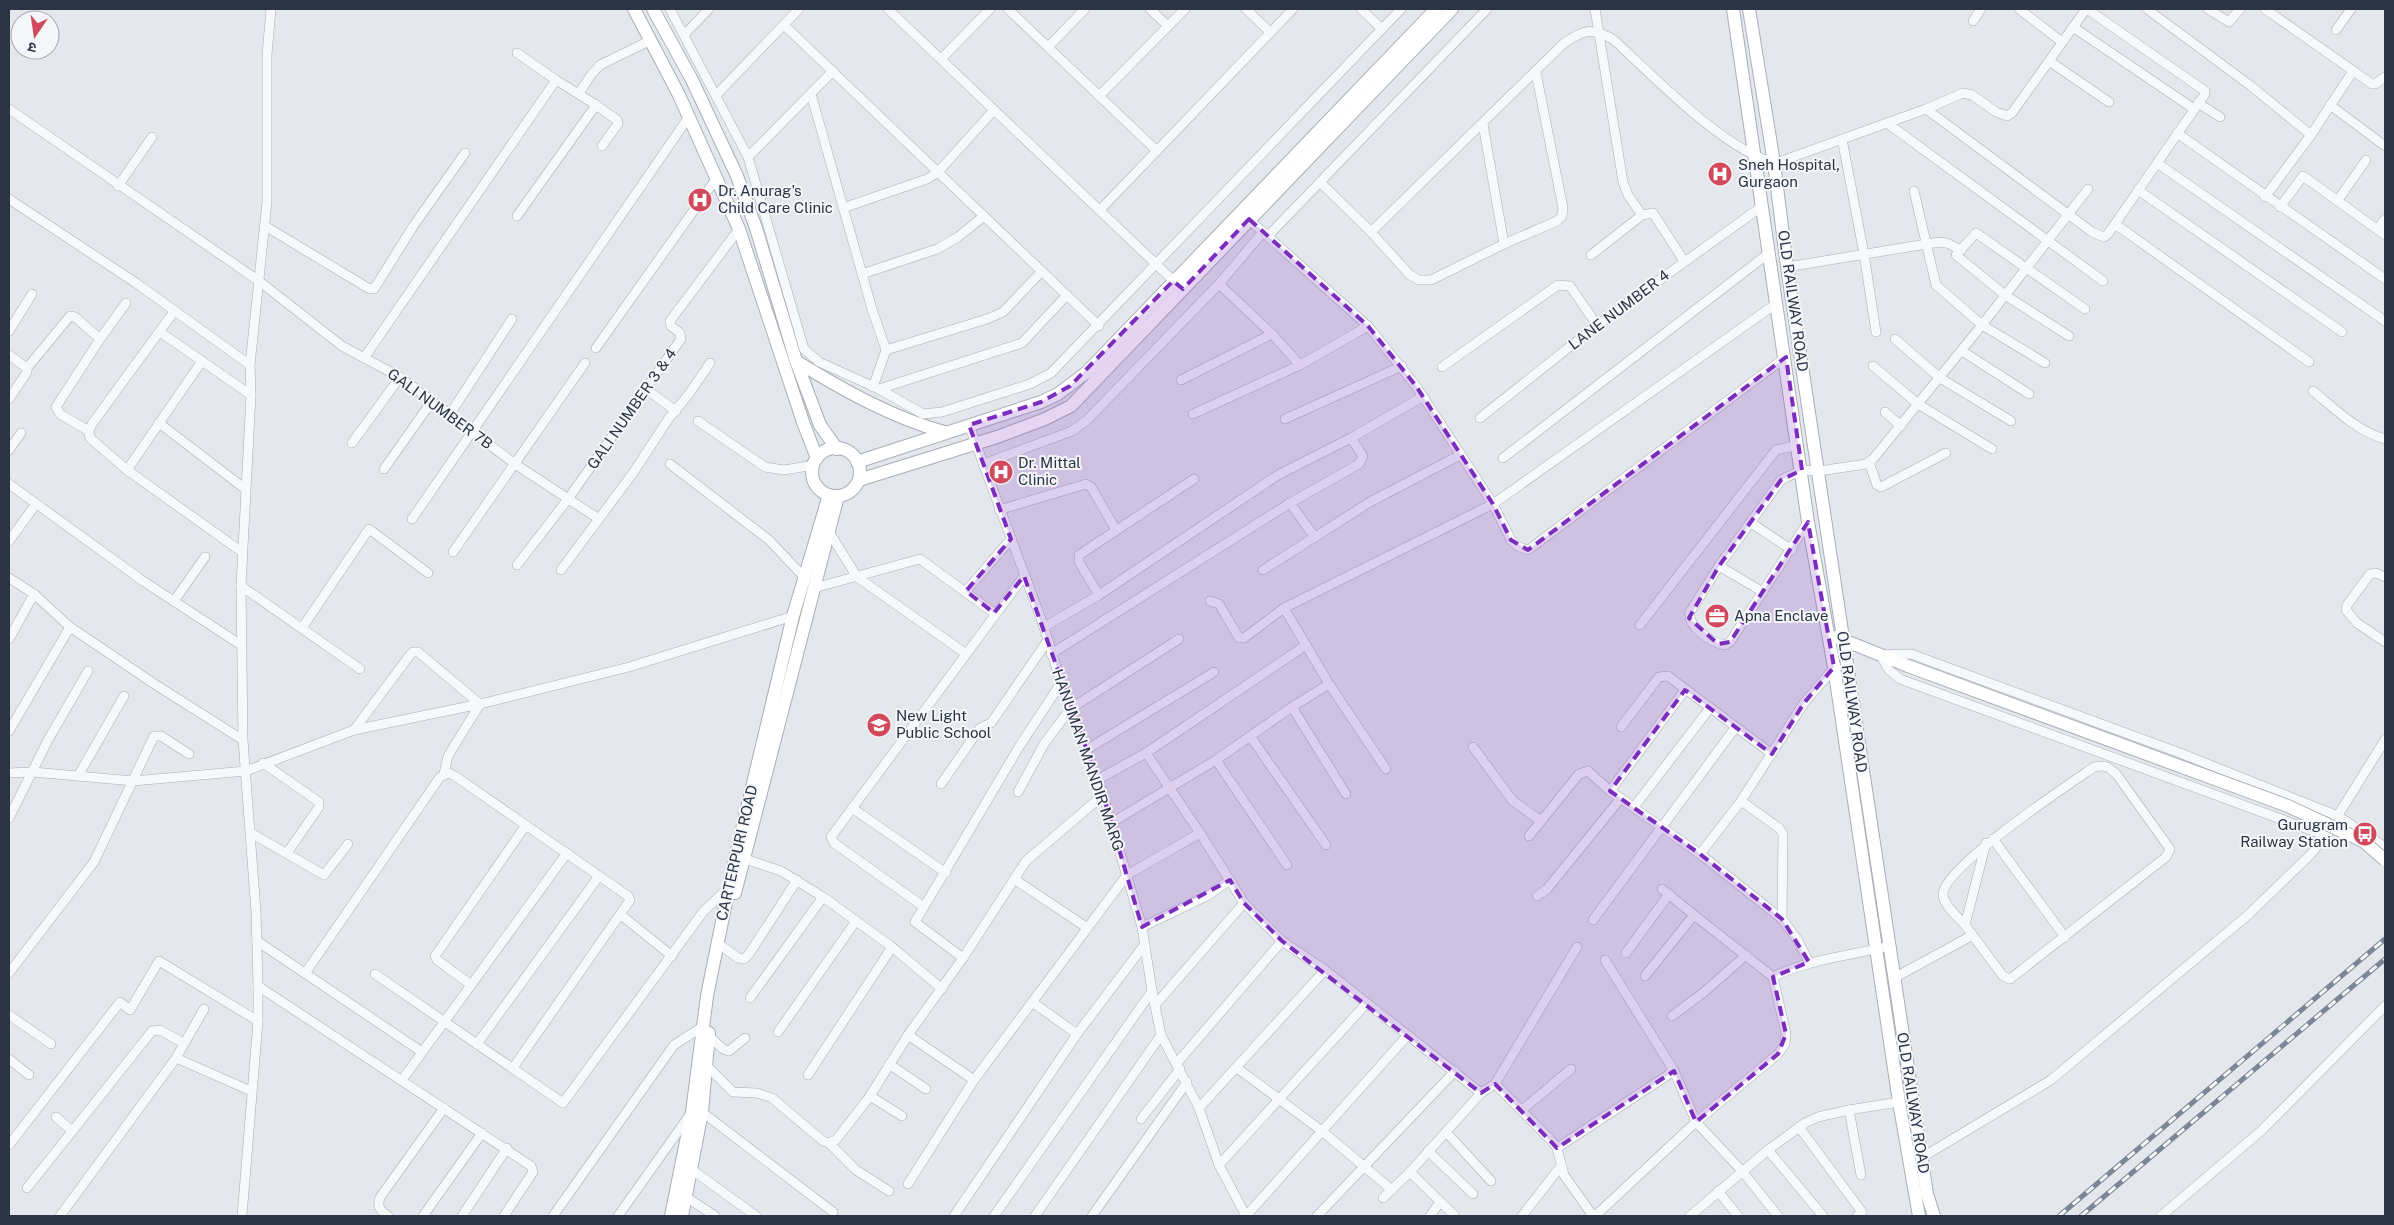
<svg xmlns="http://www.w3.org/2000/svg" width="2394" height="1225" font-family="'Public Sans','Noto Sans Devanagari',sans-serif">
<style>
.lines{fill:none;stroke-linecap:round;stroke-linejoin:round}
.street-casing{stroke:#a9aeb7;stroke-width:10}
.secondary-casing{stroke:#a9aeb7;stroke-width:14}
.street{stroke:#f7f8fa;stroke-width:9}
.secondary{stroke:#fff;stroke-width:12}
.rail-casing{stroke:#7d8696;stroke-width:5}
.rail{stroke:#f4f6f9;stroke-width:3;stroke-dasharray:9;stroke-linecap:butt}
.secondary-bridge-casing{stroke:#a9aeb7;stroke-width:14;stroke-linecap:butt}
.secondary-bridge{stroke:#fff;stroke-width:12}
.marked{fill:#7b2cbf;fill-opacity:0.2;stroke:#7b2cbf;stroke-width:4;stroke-dasharray:10 6;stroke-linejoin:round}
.labels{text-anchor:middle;stroke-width:4;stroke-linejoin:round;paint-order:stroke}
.poi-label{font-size:15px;fill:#2b3445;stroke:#f4f6f9;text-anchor:start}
.street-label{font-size:15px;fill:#2b3445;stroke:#f4f6f9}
</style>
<rect width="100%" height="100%" fill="#e4e7ec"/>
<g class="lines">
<defs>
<g id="street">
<polyline points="670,9 748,157 804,349 819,362 879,389 923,414 942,412 1030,384 1051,373 1401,9"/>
<polyline points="888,9 1177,284"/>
<polyline points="1008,9 1157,151"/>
<polyline points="1150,9 1168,26"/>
<polyline points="1246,9 1270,32"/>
<polyline points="1361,9 1382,29"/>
<polyline points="1595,9 1623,182 1628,195 1642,215"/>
<polyline points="2019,9 2062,42"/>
<polyline points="2147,9 2251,86 2311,135"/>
<polyline points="2208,9 2229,22 2240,9"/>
<polyline points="2265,9 2372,84 2375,84 2385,77"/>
<polyline points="1973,21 1981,9"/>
<polyline points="784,25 1099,326"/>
<polyline points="2073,27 2194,109"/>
<polyline points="2336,30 2351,9"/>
<polyline points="684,35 709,9"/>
<polyline points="1048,47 1085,9"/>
<polyline points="941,59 990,9"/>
<polyline points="2049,61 2109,102"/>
<polyline points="579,93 591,75 600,65 649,41"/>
<polyline points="811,94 872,309 886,350 873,387"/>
<polyline points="716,95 799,9"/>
<polyline points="1099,96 1185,9"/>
<polyline points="2198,103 2220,117"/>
<polyline points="596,105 617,120 618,124 602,146"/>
<polyline points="2330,105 2385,146"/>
<polyline points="9,109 259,281 342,346 400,377 515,464 599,519"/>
<polyline points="1926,109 2092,232 2104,237 2108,234 2205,94 2205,91 2087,9"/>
<polyline points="1887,123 2103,281"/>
<polyline points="1483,124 1504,244"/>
<polyline points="2177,133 2385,279"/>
<polyline points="1842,139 1864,254 1876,332"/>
<polyline points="748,157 833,71"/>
<polyline points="2157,163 2385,321"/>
<polyline points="1320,182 1371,232 1410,275 1419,280 1431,280 1504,244 1557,221 1562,216 1563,208 1536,73"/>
<polyline points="118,186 152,137"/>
<polyline points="2138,190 2342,332"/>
<polyline points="1914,191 1936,285 1982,325 2045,363"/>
<polyline points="2265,197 2311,135 2353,71"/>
<polyline points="9,199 136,283 250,365"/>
<polyline points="2338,200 2366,160"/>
<polyline points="2280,207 2303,176 2385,235"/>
<polyline points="843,208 927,179 938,172 994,110"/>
<polyline points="1100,210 1293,9"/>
<polyline points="517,216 596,105 556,80"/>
<polyline points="1245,216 1368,326 1416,386 1493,504 1511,540 1519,547 1528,550 1786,357"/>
<polyline points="2115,224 2309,362"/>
<polyline points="265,226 368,288 374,289 414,225 465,153"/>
<polyline points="2378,229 2385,219"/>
<path d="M 1371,232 L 1563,44 C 1584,29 1593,27 1614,40 C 1653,76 1726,152 1776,163 L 1926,109 L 1963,93 L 1972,95 L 1996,112 L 2007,116 L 2012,113 L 2086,9"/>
<polyline points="1268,236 1487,9"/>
<polyline points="1591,255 1642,215 1653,213 1684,261"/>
<polyline points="1787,267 1939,242 1947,243 1961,250"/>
<polyline points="862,274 937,249 958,237 984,216"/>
<polyline points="1219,284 1272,334 1300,365"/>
<polyline points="173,313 92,424 89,431 90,438 127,470 242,552"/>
<polyline points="9,331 32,294"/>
<polyline points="160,332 251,395"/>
<polyline points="2069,336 2005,295 1956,255 1976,233 2085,309"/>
<polyline points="1895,339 1940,378 2011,421"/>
<polyline points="596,348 716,179"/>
<polyline points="886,350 987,319 1003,312 1042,271"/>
<polyline points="1962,351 2029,394"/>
<polyline points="9,355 27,368 27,372 9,399"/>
<polyline points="364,358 556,80 517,53"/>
<polyline points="1873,366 1918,404 1992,449"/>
<polyline points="1442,367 1558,285 1570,286 1597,325"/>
<polyline points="27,368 70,316 75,317 100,339"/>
<polyline points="1181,380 1272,334"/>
<polyline points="879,389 1022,343 1067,295"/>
<polyline points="647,390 676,411"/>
<path d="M 2313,391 C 2336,410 2357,431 2385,439"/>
<polyline points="1885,412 1901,426"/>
<polyline points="450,414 512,319"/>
<polyline points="1193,414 1300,365 1368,326"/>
<polyline points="1480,418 1597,325 1761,207"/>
<polyline points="1285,419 1402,366"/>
<polyline points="698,421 765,467 784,470 814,465"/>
<polyline points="159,423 244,488"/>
<polyline points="969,425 1044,627 1061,683 1103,795 1142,927 1152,991 1161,1035 1199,1108 1219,1165 1246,1216"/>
<polyline points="89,431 60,414 56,407 100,339 126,303"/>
<polyline points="352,443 400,377"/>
<polyline points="9,450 21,433"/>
<polyline points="1503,458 1769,253"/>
<polyline points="1869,462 1877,485 1881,487 1946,453"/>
<polyline points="670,464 769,540 804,577"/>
<polyline points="983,464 1072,431 1087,420 1219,284 1263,232"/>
<polyline points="384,469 432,401"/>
<polyline points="127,470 202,361"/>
<polyline points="9,484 143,581 241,645"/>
<polyline points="1290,503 1314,536"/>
<polyline points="999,510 1086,484 1091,487 1116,530"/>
<polyline points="412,519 688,118"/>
<path d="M 1808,522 L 1730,642 L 1725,645 C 1711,643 1687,626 1690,612 L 1719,566 L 1781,480 L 1802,470 L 1819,471 L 1866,464 L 1873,459 L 1982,325 L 2088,189"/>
<polyline points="1751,523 1792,550"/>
<polyline points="829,532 857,577 965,653"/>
<polyline points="9,541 36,504"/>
<polyline points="453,552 585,363"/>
<polyline points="517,565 568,499 681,339 680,333 671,326 670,321 739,229"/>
<polyline points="1719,566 1763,592"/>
<polyline points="561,570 633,473 669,418 689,394 710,363"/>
<polyline points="1263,570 1370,502 1460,455"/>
<polyline points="2385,577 2376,573 2370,574 2347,605 2346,610 2357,623 2385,642"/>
<polyline points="9,578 34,594 70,627"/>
<polyline points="241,586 360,669"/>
<polyline points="814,588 920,559 994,613"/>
<polyline points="966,591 1011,539"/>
<polyline points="1099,595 1079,562 1079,555 1194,479"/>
<polyline points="174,601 205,557"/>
<polyline points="1210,601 1219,604 1239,638 1244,638 1284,608 1493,504 1777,303"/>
<polyline points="1284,608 1329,684 1386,769"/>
<polyline points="1640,625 1776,450 1798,445"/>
<polyline points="1044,627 1099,595 1278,475 1351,438 1422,397"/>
<polyline points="302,628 369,529 428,573"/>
<polyline points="9,639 34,594"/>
<polyline points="1051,654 1290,503 1359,464 1363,456 1351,438"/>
<polyline points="1292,707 1346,794"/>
<polyline points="1621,727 1659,677 1668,676 1772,754"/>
<polyline points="354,730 410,655 413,652 418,652 480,704 448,756 444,774"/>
<polyline points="9,731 70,627 156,685 243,740"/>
<polyline points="1250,736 1326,845"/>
<polyline points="1473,747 1513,801 1541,821"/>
<polyline points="1086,750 1214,672"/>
<polyline points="1146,753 1200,833 1244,903 1282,941 1325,970 1481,1093"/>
<polyline points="1216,760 1287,865"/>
<polyline points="263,763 319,802 319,807 287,853"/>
<polyline points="9,773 33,772 133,781 246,771 354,730 480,704 629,667 793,616"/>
<polyline points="78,776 124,696"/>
<polyline points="1097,780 1146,753 1306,645"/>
<polyline points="941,784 980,728 991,723 1048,640"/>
<polyline points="1610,791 1685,690"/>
<polyline points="1018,792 1044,744 1070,709 1179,639"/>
<polyline points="1741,801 1779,828 1783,834 1782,919"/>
<polyline points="1634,807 1710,708"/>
<polyline points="852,808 946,873"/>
<polyline points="9,818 48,740 88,671"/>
<polyline points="2335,820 2385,740"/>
<polyline points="1111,823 1216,760 1292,707 1329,684"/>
<polyline points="251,833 324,875 348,844"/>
<polyline points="1529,836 1579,774 1588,771 1610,791 1700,854 1782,919 1797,939 1809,962"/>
<polyline points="2327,836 1900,679 1889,670 1880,655 1911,654 2180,753 2338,816 2385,847"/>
<polyline points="1993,839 2065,937"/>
<polyline points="1700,854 1741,801 1804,703 1836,666"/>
<polyline points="745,859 781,871 823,897 892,947 942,989"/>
<polyline points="1014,879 1086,927"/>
<polyline points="1537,896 1547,889 1621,798"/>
<polyline points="924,907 834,843 831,837 1024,576"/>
<polyline points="621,915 672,956"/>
<polyline points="1593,920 1735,728"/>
<path d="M 1965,925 C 1958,917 1943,905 1943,894 C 1944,867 2068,785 2094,767 C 2105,764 2109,767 2117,775 L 2170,849 L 2166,857 L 2010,979 L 2003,976 L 1965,925 L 1986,843"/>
<polyline points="1142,927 1207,896 1230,880"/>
<polyline points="257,941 422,1052"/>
<polyline points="723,947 738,958 744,959 749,954 797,880"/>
<polyline points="1626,953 1669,894"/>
<polyline points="963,958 915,922 1019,747 1061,683"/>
<polyline points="1605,960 1674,1071 1696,1122 1742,1171 1778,1216"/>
<polyline points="306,972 440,777 449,773 455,776 628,896 630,900 513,1068"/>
<polyline points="9,973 94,862 154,736 161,736 189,754"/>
<polyline points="375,974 563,1103 703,912 729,887"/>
<polyline points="1645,976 1694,915 1662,889"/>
<path d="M 1773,977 C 1809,959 1849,956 1889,946"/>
<polyline points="1894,978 1971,936"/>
<polyline points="470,984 437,960 435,956 526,825"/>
<polyline points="258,986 531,1166 533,1172 504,1216"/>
<polyline points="750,998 823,897"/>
<polyline points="1032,1002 1077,1034"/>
<polyline points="1155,1005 1244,903"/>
<polyline points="9,1015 51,1044"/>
<polyline points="1672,1016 1703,993 1746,955"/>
<polyline points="778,1032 856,921"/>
<polyline points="908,1035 974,1080"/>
<polyline points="709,1036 723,1049 729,1051 745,1038"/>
<polyline points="477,1044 599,876"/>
<polyline points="176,1058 251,1091"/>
<polyline points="9,1059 29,1075"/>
<polyline points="1177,1063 1282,941"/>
<polyline points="889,1064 926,1089"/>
<polyline points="708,1067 733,1092 757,1093 772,1098 823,1141 829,1143 836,1140 870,1096 908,1035 963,958 1026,861 1103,795"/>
<polyline points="1237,1068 1322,1131 1392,1190"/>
<polyline points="808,1075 892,947"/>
<polyline points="402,1080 567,853"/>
<polyline points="1495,1084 1549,1138 1557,1148 1564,1175 1593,1216"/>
<polyline points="870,1096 902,1116"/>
<polyline points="1199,1108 1325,970"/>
<polyline points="1522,1110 1571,1069"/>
<polyline points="1849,1110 1861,1175"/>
<polyline points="702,1112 833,1212"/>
<polyline points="56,1117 72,1131"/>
<polyline points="1141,1119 1180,1069"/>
<polyline points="1799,1127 1862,1212 1857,1216"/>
<polyline points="1446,1132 1491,1181"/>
<polyline points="829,1143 856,1170 889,1191"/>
<polyline points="9,1145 120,1002 130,1010 159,961 258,1021"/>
<polyline points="1557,1148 1674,1071"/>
<polyline points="1768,1150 1823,1216"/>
<polyline points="1428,1151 1473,1194"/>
<polyline points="1921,1158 2051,1080 2248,915 2311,854 2329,832"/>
<polyline points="1219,1165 1366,1004"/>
<polyline points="687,1168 691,1169 756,1216"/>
<polyline points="1410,1172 1455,1216"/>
<polyline points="908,1184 974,1080 1127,875 1200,833"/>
<polyline points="27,1188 152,1031 160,1030 183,1043"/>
<polyline points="1718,1191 1738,1216"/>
<polyline points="686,1197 715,1216"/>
<polyline points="1383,1198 1410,1172 1481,1093 1495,1084 1577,947"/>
<polyline points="60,1216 176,1058 204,1009"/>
<polyline points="242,1216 258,1021 258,986 256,912 243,740 241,586 251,395 250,365 267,202 267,54 271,9"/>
<path d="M 388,1216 C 380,1211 376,1205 381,1196 L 444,1108"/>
<polyline points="423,1216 482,1133"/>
<polyline points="462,1216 507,1148"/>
<polyline points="553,1216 674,1045 702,1027"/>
<polyline points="618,1216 689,1116"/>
<polyline points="954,1216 1077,1034 1145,944"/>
<polyline points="994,1216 1152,991"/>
<polyline points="1035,1216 1161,1035"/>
<polyline points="1092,1216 1187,1082"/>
<polyline points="1246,1216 1407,1036"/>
<polyline points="1317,1216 1455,1071"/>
<polyline points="1430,1216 1440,1202"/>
<polyline points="1522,1216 1561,1166"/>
<polyline points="1595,1216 1696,1122 1778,1054 1785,1044 1786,1034 1773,977 1694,915"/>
<polyline points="1690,1216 1768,1150 1805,1123 1818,1117 1849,1110 1899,1102"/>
<polyline points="2161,1216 2261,1131 2385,1006"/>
</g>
<g id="secondary">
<polyline points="634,9 679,95 739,229 804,425 817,458"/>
<polyline points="653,9 692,80 737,176 756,228 796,361 820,425 837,449"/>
<polyline points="1733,9 1808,522 1834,667 1899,1102 1919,1216"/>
<polyline points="1749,9 1774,163 1787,267 1927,1194 1934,1216"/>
<path d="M 796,361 C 843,390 891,417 944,432"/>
<circle cx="836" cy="472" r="24"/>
<polyline points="857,462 1041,402 1058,394 1087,372 1436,9"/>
<polyline points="859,480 997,437 1045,419 1071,406 1452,9"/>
<polyline points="1836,637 1908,666"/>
<polyline points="735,893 838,496"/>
<polyline points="671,1216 692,1112 707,996 733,867 793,616 829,495"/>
<polyline points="682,1216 702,1112 709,1033"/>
</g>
</defs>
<use href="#street" class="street-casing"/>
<use href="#secondary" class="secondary-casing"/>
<use href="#street" class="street"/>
<use href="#secondary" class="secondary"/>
<defs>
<g id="rail">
<polyline points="2059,1216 2385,939"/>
<polyline points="2081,1216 2385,959"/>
</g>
</defs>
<use href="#rail" class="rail-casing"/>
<use href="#rail" class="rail"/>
<defs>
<polyline id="secondary-bridge" points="1908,666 2288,806 2363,841 2385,860"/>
</defs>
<use href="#secondary-bridge" class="secondary-bridge-casing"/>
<use href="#secondary-bridge" class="secondary-bridge"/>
</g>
<path class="marked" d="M 1249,219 L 1368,326 L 1416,386 L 1493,504 L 1511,540 L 1528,550 L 1786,357 L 1802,470 L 1781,480 L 1719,566 L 1689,618 L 1718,644 L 1730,642 L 1808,522 L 1834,667 L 1804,703 L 1772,754 L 1685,690 L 1610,791 L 1700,854 L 1782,919 L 1809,962 L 1773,977 L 1786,1034 L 1778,1054 L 1696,1122 L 1674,1071 L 1557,1148 L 1495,1084 L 1481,1093 L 1282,941 L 1244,903 L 1230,880 L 1142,927 L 1103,795 L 1024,576 L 994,613 L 966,591 L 1011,539 L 969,425 L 1041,402 L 1070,386 L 1173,281 L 1183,289 Z"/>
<defs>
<symbol id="hospital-disc" viewBox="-11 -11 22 22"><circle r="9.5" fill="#d1495b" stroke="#f4f6f9"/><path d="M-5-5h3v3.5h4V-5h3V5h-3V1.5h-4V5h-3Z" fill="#fff"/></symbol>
<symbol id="office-disc" viewBox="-11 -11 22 22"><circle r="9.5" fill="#d1495b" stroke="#f4f6f9"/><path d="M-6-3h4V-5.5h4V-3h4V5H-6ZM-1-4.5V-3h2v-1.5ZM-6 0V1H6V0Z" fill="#fff"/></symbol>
<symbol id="school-disc" viewBox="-11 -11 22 22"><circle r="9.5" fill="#d1495b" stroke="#f4f6f9"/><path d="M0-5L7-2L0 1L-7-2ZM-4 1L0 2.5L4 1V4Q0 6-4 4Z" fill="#fff"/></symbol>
<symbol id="bus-disc" viewBox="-11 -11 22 22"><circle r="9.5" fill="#d1495b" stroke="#f4f6f9"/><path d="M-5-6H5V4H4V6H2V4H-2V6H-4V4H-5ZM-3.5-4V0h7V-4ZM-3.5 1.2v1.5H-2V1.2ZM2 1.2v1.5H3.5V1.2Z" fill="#fff"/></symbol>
</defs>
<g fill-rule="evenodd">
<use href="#hospital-disc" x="1706" y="160" width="28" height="28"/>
<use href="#hospital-disc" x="686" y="186" width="28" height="28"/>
<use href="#hospital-disc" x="987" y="458" width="28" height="28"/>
<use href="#office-disc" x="1703" y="602" width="28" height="28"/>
<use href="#school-disc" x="865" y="711" width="28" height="28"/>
<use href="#bus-disc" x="2351" y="820" width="28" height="28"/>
</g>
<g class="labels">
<g class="poi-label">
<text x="1738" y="170">Sneh Hospital,<tspan x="1738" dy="17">Gurgaon</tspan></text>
<text x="718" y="196">Dr. Anurag's<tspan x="718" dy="17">Child Care Clinic</tspan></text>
<text x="1018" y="468">Dr. Mittal<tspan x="1018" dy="17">Clinic</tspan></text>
<text x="1734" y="621">Apna Enclave</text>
<text x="896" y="721">New Light<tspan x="896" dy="17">Public School</tspan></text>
<text x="2348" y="830" text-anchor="end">Gurugram<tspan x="2348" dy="17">Railway Station</tspan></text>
</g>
<g class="street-label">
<text transform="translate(1793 301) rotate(82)" y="5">OLD RAILWAY ROAD</text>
<text transform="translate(1619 310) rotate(-37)" y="5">LANE NUMBER 4</text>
<text transform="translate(440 409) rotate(36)" y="5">GALI NUMBER 7B</text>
<text transform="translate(632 409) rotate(-55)" y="5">GALI NUMBER 3 &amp; 4</text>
<text transform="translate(1852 702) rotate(82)" y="5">OLD RAILWAY ROAD</text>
<text transform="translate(1088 760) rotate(71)" y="5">HANUMAN MANDIR MARG</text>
<text transform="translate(737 853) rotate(-77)" y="5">CARTERPURI ROAD</text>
<text transform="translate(1913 1103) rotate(81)" y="5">OLD RAILWAY ROAD</text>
</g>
</g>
<rect width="2394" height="1225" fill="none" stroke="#2b3445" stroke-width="20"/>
<g transform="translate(35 35) rotate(193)"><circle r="24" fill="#f4f6f9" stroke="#a4a8b1"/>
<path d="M0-4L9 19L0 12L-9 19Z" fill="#d1495b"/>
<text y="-8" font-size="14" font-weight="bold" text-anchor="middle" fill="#2b3445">उ</text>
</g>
</svg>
